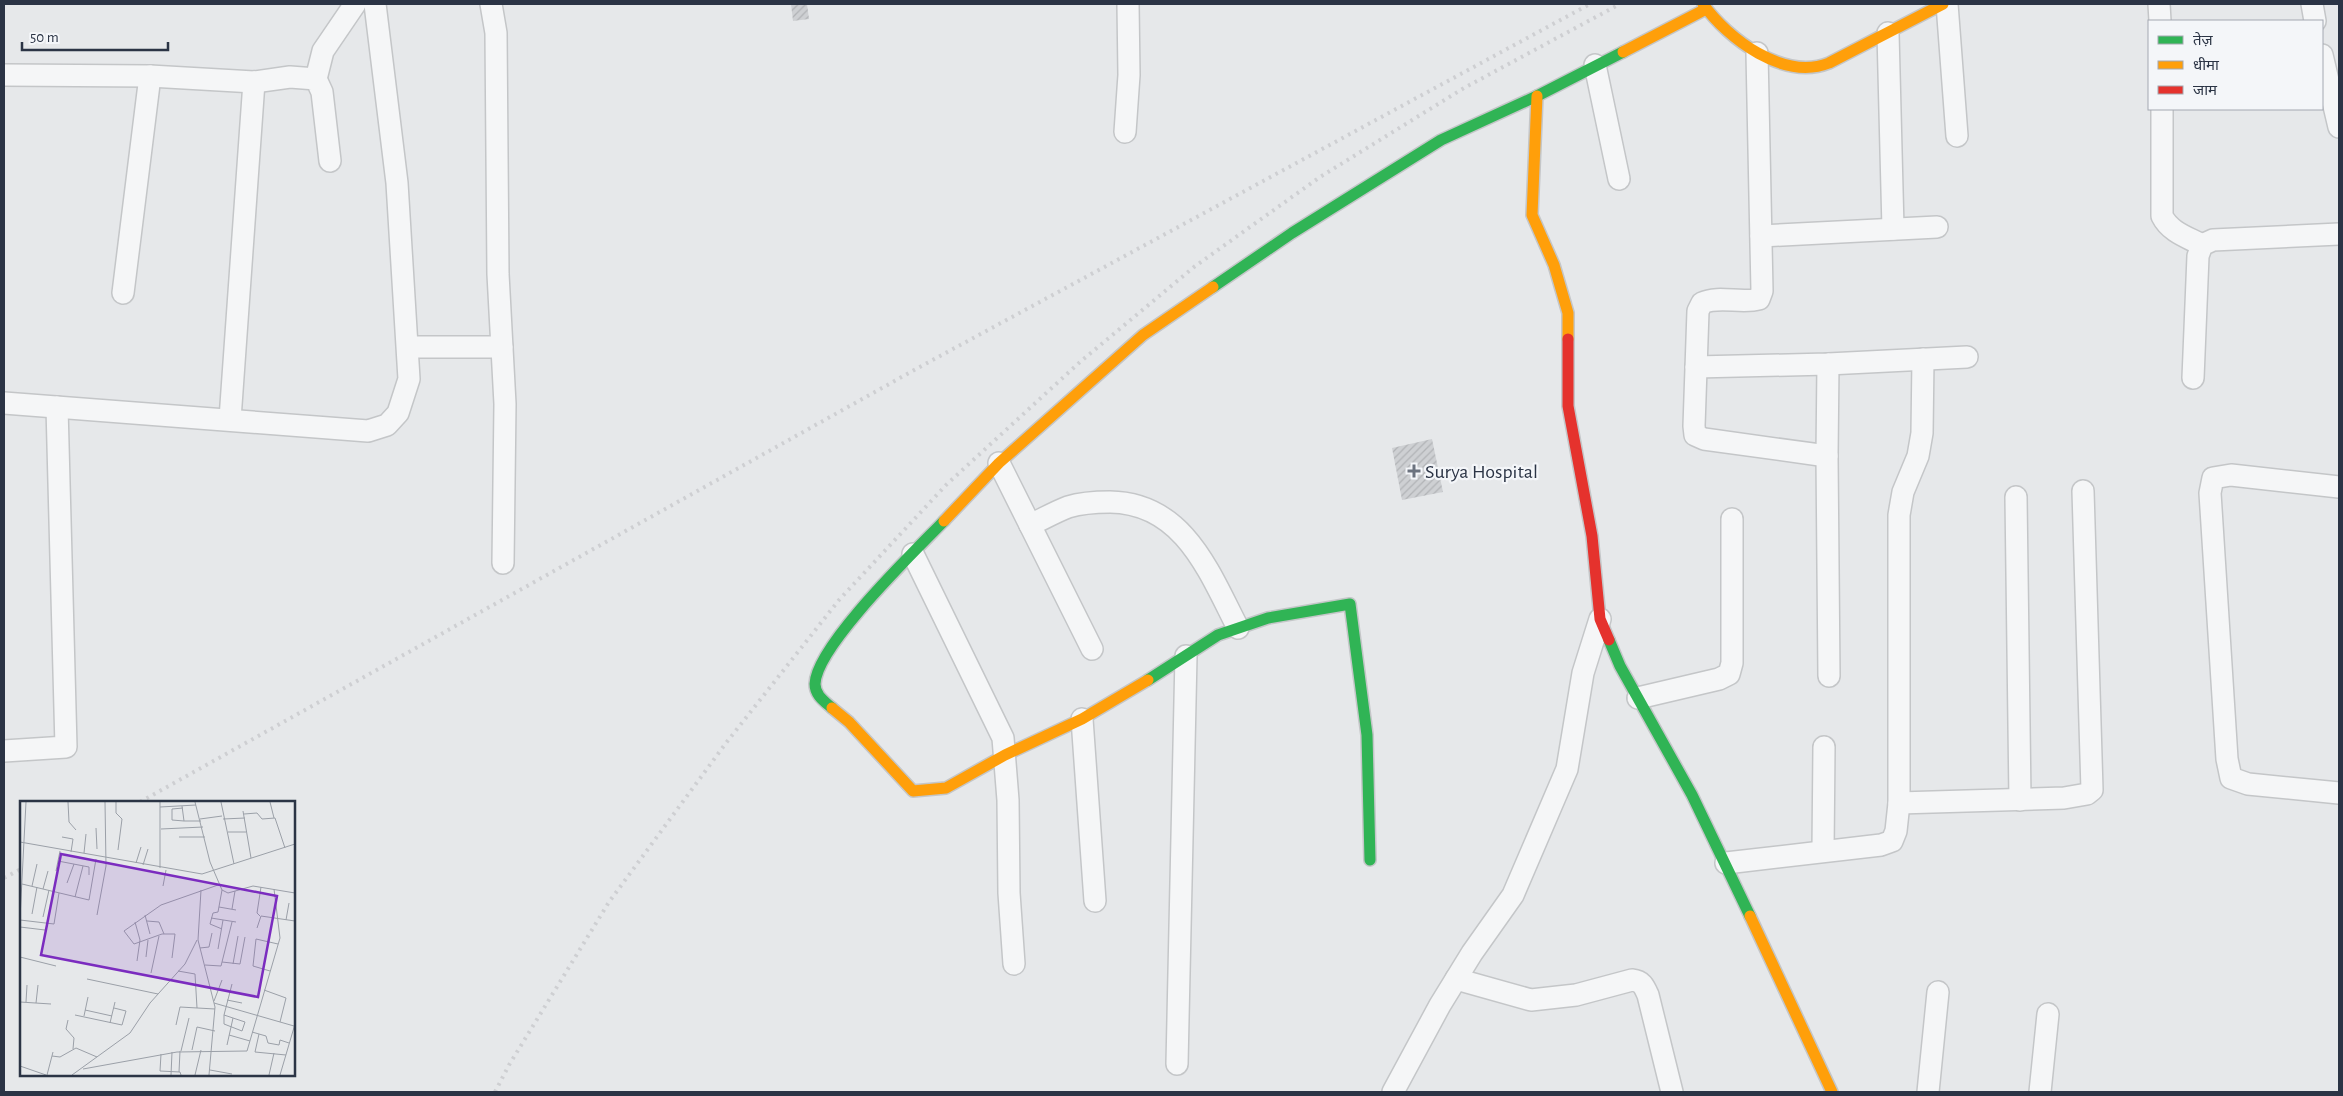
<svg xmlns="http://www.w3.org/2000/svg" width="2343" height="1096" font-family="'Alegreya Sans','Noto Sans Devanagari',sans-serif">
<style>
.building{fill:url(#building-hatch)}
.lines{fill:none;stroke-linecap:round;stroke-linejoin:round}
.street-casing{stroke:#c4c6c8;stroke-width:24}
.fast-casing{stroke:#c4c6c8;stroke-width:14}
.slow-casing{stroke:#c4c6c8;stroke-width:14}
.jam-casing{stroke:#c4c6c8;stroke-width:14}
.street{stroke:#f5f6f7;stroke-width:21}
.fast{stroke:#30b455;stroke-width:11}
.slow{stroke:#ff9f0a;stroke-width:11}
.jam{stroke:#e5322d;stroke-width:11}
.rail{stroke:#cecfd2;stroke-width:4;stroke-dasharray:2.5 5;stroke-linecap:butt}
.poi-dot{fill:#6c737f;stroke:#f4f6f9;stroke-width:2}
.labels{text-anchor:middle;stroke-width:4.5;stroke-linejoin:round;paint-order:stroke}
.poi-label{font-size:20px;fill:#2b3445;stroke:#f4f6f9;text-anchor:start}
.inset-road{fill:none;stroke:#9ba0a8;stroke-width:1}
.view{fill:#7b2cbf;fill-opacity:0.15;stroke:#7b2cbf;stroke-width:2.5}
.inset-edge{fill:none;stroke:#2b3445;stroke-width:2.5}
</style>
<defs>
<pattern id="building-hatch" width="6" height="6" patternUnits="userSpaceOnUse" patternTransform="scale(1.25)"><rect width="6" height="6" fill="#ced0d3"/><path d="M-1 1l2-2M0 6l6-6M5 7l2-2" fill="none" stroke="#b1b3b6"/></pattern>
</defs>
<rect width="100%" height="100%" fill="#e6e8ea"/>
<g class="building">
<polygon points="791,4 807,4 809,19 793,21"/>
<polygon points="1432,439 1443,492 1402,500 1392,448"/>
</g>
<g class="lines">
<defs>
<g id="street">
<polyline points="491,4 496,33 498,274 505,404 503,563"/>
<polyline points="1947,4 1957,136"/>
<polyline points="2159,4 2160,21"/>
<polyline points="2312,4 2315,21"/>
<polyline points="1888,33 1893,229"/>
<path d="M 1757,53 L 1762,291 L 1759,299 C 1741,304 1719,295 1702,303 L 1698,311 L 1694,426 L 1695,435 L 1704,439 L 1827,456"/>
<polyline points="2322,55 2339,127"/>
<polyline points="1595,65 1619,179"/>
<polyline points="4,75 150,76 254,82 290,77 316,79 322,92 330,161"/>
<polyline points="316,79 323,51 355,4"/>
<path d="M 2162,109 L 2162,216 C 2170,232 2187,237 2202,245"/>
<polyline points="1125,132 1129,75 1128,4"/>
<polyline points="1761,236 1937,227"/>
<polyline points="123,293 150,76"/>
<polyline points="408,347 502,347"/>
<polyline points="1828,364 1827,456 1829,676"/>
<polyline points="1696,367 1828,364 1967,357"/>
<polyline points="2193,378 2198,256 2202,245 2213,240 2339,234"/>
<polyline points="4,403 368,431 387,425 398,413 409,379 397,183 375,4"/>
<polyline points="230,419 254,82"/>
<polyline points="999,463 1092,649"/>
<polyline points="2339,487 2231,475 2213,478 2210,493 2227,759 2231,778 2248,784 2339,793"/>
<polyline points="2016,497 2020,800"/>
<path d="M 1030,525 C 1043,519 1055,512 1068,507 C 1081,503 1096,502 1110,502 C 1184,503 1209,572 1238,628"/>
<polyline points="913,554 1003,738 1008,800 1009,893 1014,964"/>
<polyline points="1638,698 1719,679 1729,674 1732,663 1732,519"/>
<polyline points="1082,719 1095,901"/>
<polyline points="4,751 66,747 57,407"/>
<polyline points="1899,803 2064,798 2087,794 2092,790 2083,491"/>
<polyline points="1823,851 1824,747"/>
<polyline points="1726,863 1881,845 1892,841 1896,831 1899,803 1899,515 1903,492 1918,456 1922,433 1923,359"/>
<path d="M 1456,979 L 1531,1000 L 1576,995 L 1632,980 C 1642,981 1644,986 1648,995 L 1672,1092"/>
<polyline points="1177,1064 1186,656"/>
<polyline points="1393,1092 1440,1005 1472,953 1513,895 1567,769 1583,673 1600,619"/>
<polyline points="1928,1092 1938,992"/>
<polyline points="2040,1092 2048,1014"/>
</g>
<g id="fast">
<polyline points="1213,287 1292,233 1441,140 1537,96 1623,52"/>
<polyline points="1609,640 1620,666 1692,795 1750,916"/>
<polyline points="1148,680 1218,635 1268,618 1350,604 1367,735 1370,860"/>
<path d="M 832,708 C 824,701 815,695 815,684 C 816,646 916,550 944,521"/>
</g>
<g id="slow">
<path d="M 1703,4 C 1728,39 1784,81 1829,63 L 1943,4"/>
<polyline points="1623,52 1706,9"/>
<polyline points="1537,96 1532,215 1554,265 1568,313 1568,339"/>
<polyline points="944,521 999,463 1143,335 1213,287"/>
<polyline points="832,708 849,722 913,791 946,788 1005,755 1082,719 1148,680"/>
<polyline points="1750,916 1832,1092"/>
</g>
<polyline id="jam" points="1568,339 1568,406 1592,536 1600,619 1609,640"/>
</defs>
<use href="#street" class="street-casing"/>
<use href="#fast" class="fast-casing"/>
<use href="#slow" class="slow-casing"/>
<use href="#jam" class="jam-casing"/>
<use href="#street" class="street"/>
<use href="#fast" class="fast"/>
<use href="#slow" class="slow"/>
<use href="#jam" class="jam"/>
<g class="rail">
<polyline points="140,802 916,369 1590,4"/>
<polyline points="4,878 21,869"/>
<polyline points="495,1092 509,1065 609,902 726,743 839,600 946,485 1080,362 1194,267 1320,177 1464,88 1620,4"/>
</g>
</g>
<path class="poi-dot" d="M1411.5 463.5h5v5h5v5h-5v5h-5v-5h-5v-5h5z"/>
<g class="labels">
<g class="poi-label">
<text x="1425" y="478">Surya Hospital</text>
</g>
</g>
<g transform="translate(20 801)">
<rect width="275" height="275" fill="#e6e8ea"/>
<path class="inset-road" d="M 48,1 L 49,21 L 56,29M 96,1 L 96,12 L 102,18 L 98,49M 140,1 L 140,67M 175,1 L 190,61 L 202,89 L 208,92 L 233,85 L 275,92M 201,1 L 214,63M 250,1 L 254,17M 162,5 L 164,20 L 181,20M 140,6 L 176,4M 163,7 L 152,8 L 152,19 L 164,20M 223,10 L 231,57M 224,13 L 237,12 L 242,18 L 255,17 L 265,47M 180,18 L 202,15M 203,18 L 225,17M 76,27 L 77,48M 141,28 L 183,26M 208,31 L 226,31M 42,36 L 53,38 L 51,51M 159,36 L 185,36M 0,41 L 182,73 L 275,43M 64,52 L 66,33M 38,60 L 69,66 L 69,74M 116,62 L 121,46M 123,64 L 128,48M 36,70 L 40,50M 47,82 L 54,63M 2,83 L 69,99 L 76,58M 12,85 L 17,63M 143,85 L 146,69M 23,88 L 28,70M 181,89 L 178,139 L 195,206 L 189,274M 55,96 L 63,65M 199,106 L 216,109M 212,108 L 215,90M 12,113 L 17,86M 77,114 L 86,65 L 85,1M 125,114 L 130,133M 240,115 L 237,112 L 241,86M 23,116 L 29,89M 0,117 L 6,1M 191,117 L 216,121M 0,119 L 34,123 L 39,92M 266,119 L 269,102M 127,120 L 139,121 L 144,133M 115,121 L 120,139 L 117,160M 0,126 L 25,129M 237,127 L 241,115 L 275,120M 202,128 L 190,123 L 193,112 L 198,111 L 202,89M 180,147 L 189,146 L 192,132M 198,148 L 203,119M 0,156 L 36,165M 126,156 L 128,139M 152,157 L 155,133 L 142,133 L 114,143 L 104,130 L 141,104 L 198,84M 202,161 L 220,163 L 225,136M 213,163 L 218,135M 185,164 L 201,165 L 212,121M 158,170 L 175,173 L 177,207M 250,170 L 233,165 L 236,138 L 258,143M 131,172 L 139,135M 67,178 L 138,193M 244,189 L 266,197 L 260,221M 207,199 L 222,202M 194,200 L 202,179M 0,201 L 31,203M 6,201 L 7,184M 16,202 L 18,184M 194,202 L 274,225M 65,209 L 92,215M 55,214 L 102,224 L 106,210 L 94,207M 204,214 L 204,223 L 222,230 L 225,221 L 204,214 L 212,183M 64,215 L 68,196M 48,219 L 46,228 L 54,237 L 53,248M 90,222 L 95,201M 156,224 L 160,206 L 195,208M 232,231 L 246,235 L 248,242 L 259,244 L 260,239 L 269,242M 239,233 L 235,251 L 266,254M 209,234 L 230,240M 207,244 L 213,217M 172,249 L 177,226 L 195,230M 161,250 L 169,217M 141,253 L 140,270 L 160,271 L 161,274M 32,255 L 40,256 L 56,247 L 77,256M 0,265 L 26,274M 63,268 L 157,251 L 227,250 L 260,137 L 254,88M 190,269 L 212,273M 159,271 L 160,250M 27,274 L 33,251M 52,274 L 110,232 L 130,202 L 165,163 L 177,139M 151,274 L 152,251M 175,274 L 181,249M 249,274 L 254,252M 260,274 L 275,223"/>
<path class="view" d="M 41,53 L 257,95 L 238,196 L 21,154 Z"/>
<rect width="275" height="275" class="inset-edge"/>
</g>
<rect width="2343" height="1096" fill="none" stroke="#2b3445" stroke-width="10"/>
<rect x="2148" y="20" width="175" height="90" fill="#f4f6f9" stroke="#a4a8b1"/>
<rect x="2158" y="36" width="25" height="8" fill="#30b455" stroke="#a4a8b1"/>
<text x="2193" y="45" font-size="15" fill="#2b3445">तेज़</text>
<rect x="2158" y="61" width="25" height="8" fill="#ff9f0a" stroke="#a4a8b1"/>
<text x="2193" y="70" font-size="15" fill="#2b3445">धीमा</text>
<rect x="2158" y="86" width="25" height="8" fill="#e5322d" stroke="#a4a8b1"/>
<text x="2193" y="95" font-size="15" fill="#2b3445">जाम</text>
<path d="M22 42v8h146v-8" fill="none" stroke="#2b3445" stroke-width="2.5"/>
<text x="30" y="42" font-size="15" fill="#2b3445" stroke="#f4f6f9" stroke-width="4" paint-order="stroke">50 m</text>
</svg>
